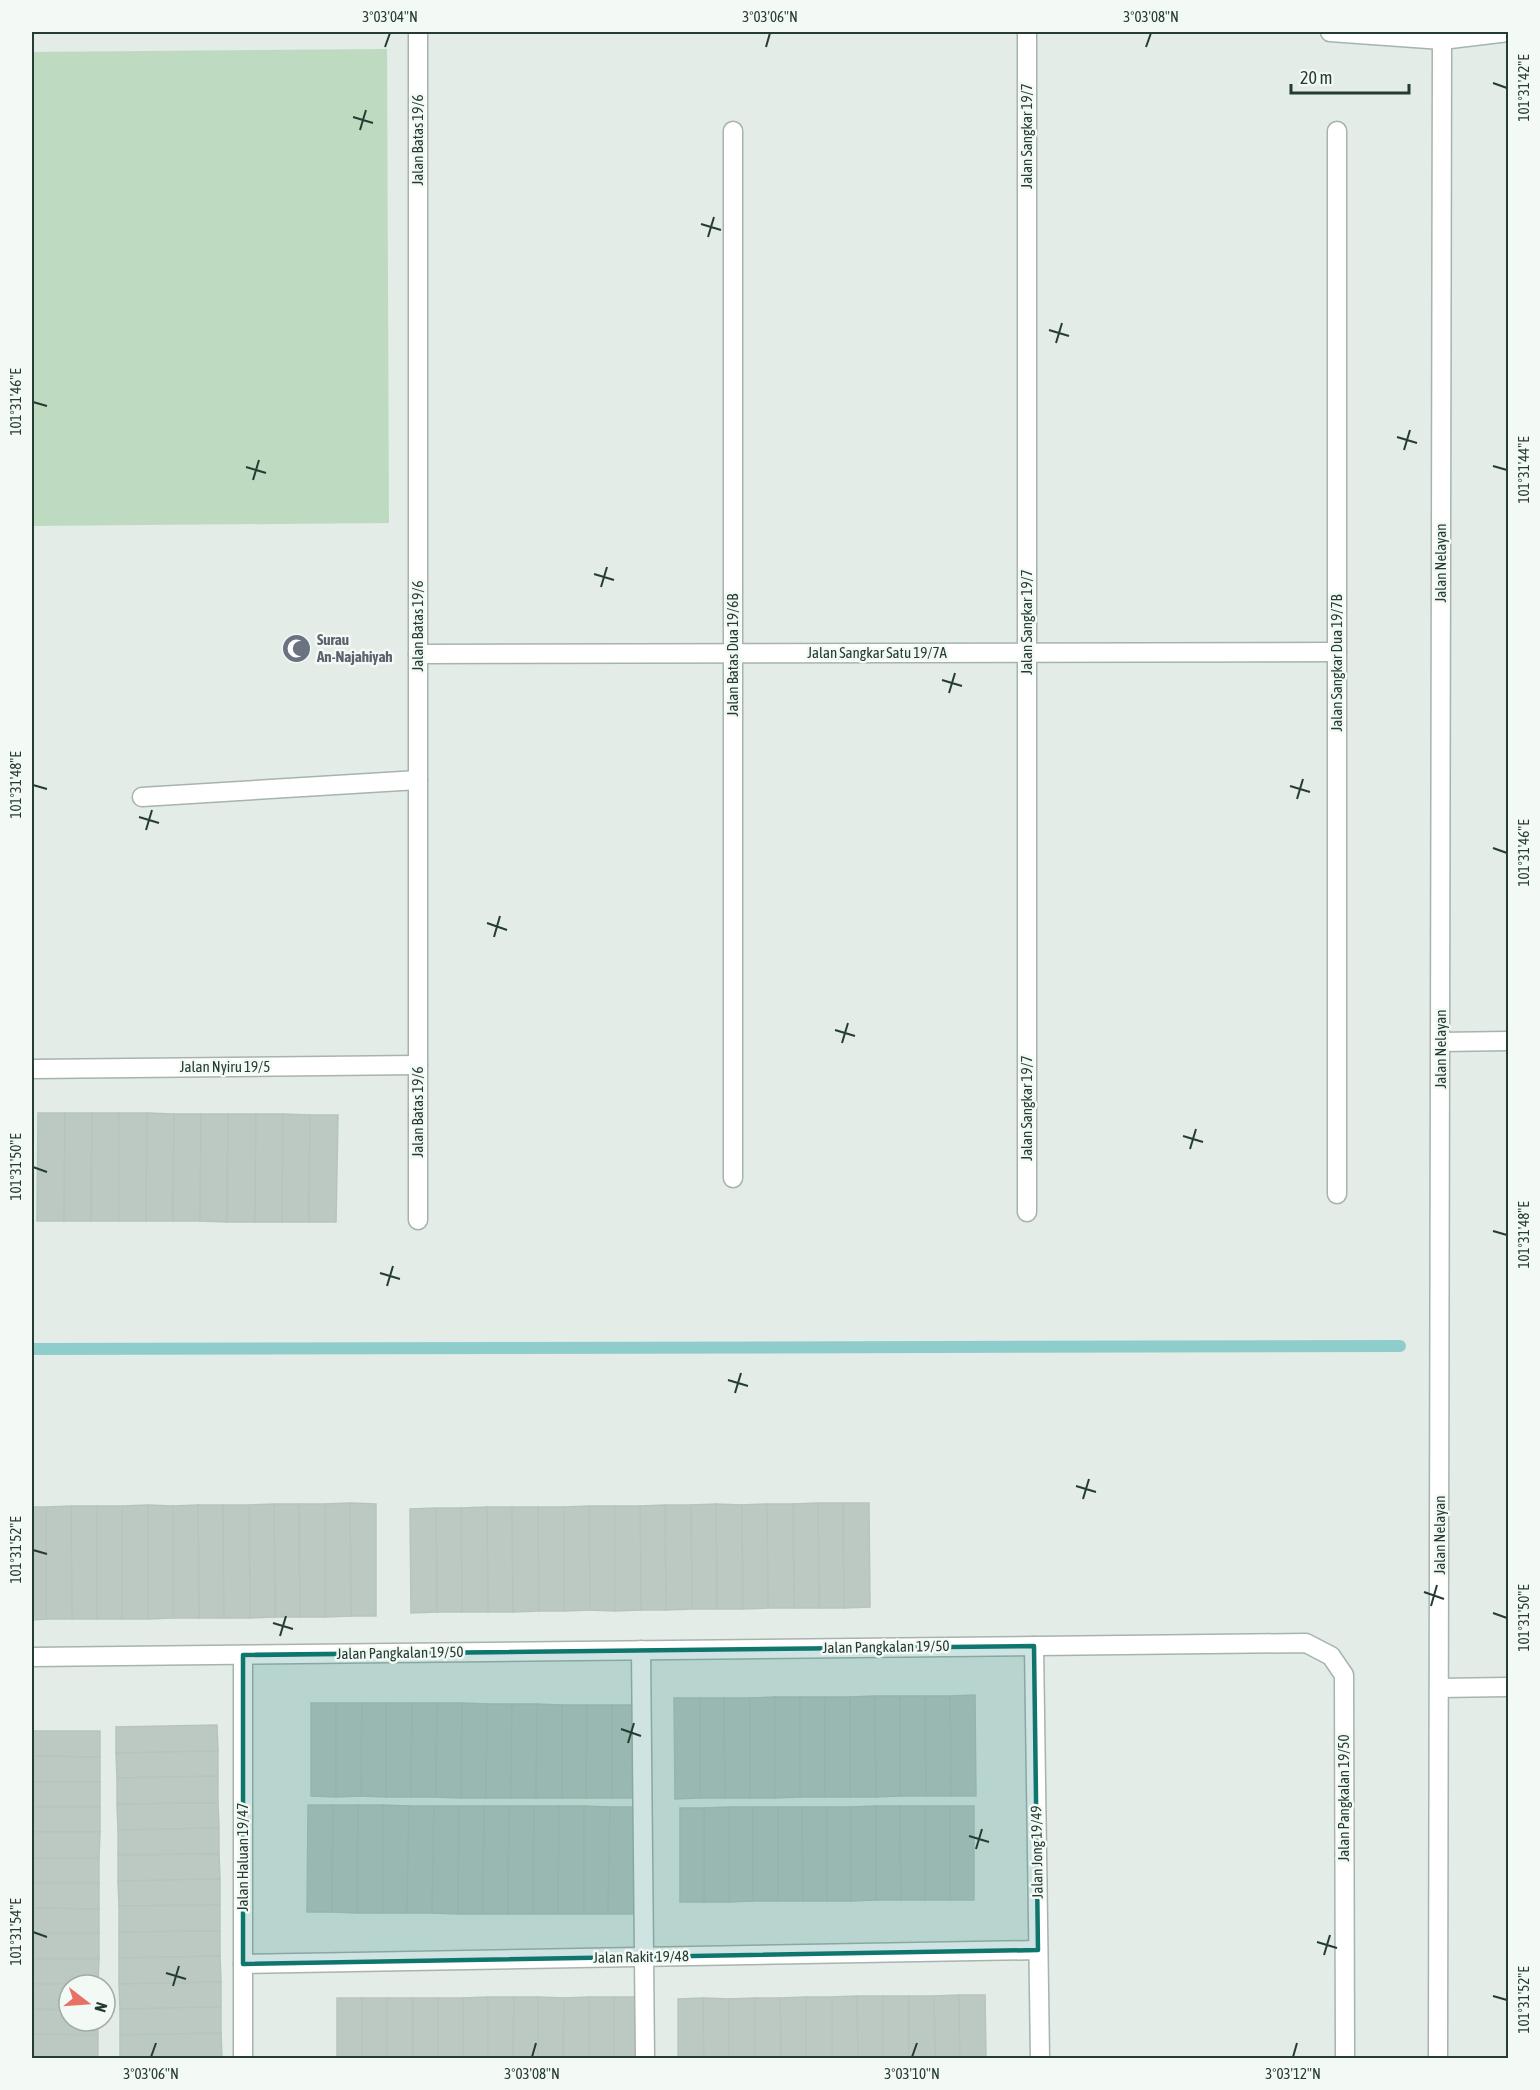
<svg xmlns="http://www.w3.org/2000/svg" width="1540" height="2090" font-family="'Asap Condensed',sans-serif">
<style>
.green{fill:#bedbc1}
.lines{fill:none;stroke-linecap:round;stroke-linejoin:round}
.stream{stroke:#8fcdcc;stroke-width:12}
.building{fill:#bcc9c2;stroke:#b6c5bc;stroke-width:1.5}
.minor-casing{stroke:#a6b4ad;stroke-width:21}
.minor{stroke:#fff;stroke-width:18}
.marked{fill:#0f766e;fill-opacity:0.2;stroke:#0f766e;stroke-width:4.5;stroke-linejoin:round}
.ticks{fill:none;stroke:#243c32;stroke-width:2}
.labels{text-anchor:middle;stroke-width:5;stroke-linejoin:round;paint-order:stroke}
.street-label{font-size:15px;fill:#243c32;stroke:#f3f9f5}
.worship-label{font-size:15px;font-weight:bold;fill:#5b616d;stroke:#f3f9f5;text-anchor:start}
.neatline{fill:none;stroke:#243c32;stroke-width:2}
.ticks-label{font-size:15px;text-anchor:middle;fill:#243c32}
</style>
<rect width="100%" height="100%" fill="#e3ece7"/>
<polygon class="green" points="387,49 389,523 32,526 32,52"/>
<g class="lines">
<polyline class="stream" points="32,1349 1400,1346"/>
</g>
<g class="building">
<polygon points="38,1113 65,1113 64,1221 37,1221"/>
<polygon points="65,1113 92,1113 91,1221 64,1221"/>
<polygon points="92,1113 119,1113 119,1221 91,1221"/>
<polygon points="119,1113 147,1113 146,1221 119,1221"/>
<polygon points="147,1113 174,1114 173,1221 146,1221"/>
<polygon points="174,1114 201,1114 200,1221 173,1221"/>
<polygon points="201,1114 228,1114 227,1222 200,1221"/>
<polygon points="228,1114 256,1114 255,1222 227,1222"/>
<polygon points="256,1114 283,1114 282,1222 255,1222"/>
<polygon points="283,1114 310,1115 309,1222 282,1222"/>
<polygon points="310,1115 338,1115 336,1222 309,1222"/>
<polygon points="350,1503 376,1504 376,1616 351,1616"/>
<polygon points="350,1503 351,1616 325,1617 325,1504"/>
<polygon points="818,1503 843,1503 844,1608 819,1608"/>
<polygon points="818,1503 819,1608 794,1608 793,1504"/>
<polygon points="843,1503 869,1503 870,1607 844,1608"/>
<polygon points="274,1504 299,1504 300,1617 275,1617"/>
<polygon points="274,1504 275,1617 250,1618 249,1505"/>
<polygon points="299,1504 325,1504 325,1617 300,1617"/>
<polygon points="716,1504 742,1505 743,1609 717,1609"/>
<polygon points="716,1504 717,1609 692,1609 691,1505"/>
<polygon points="767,1504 793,1504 794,1608 768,1608"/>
<polygon points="767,1504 768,1608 743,1609 742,1505"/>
<polygon points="148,1505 173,1506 173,1618 148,1619"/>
<polygon points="148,1505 148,1619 122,1619 122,1506"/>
<polygon points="198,1505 223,1505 224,1618 199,1618"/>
<polygon points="198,1505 199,1618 173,1618 173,1506"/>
<polygon points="223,1505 249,1505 250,1618 224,1618"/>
<polygon points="665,1505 691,1505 692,1609 666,1610"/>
<polygon points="665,1505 666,1610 641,1610 640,1506"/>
<polygon points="71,1506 97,1506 97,1619 72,1619"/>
<polygon points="71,1506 72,1619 46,1619 46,1507"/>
<rect x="97" y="1506" width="25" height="113"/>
<polygon points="589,1506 615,1506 615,1611 590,1610"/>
<polygon points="589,1506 590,1610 564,1611 564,1507"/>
<polygon points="615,1506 640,1506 641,1610 615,1611"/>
<polygon points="32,1507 46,1507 46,1619 32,1620"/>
<polygon points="487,1507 512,1507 513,1612 488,1612"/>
<polygon points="487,1507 488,1612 462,1612 461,1508"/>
<polygon points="512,1507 538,1507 539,1611 513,1612"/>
<polygon points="538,1507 564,1507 564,1611 539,1611"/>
<polygon points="436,1508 461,1508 462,1612 437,1612"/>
<polygon points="436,1508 437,1612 411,1613 410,1509"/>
<polygon points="975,1695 976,1796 951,1796 950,1696"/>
<polygon points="875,1696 876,1797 850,1797 850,1697"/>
<polygon points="875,1696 900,1696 900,1796 876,1797"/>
<polygon points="900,1696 925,1696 926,1796 900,1796"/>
<polygon points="925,1696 950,1696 951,1796 926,1796"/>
<polygon points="775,1697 775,1798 750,1798 750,1698"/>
<polygon points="775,1697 800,1697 800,1797 775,1798"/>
<rect x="800" y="1697" width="25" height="100"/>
<rect x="825" y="1697" width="25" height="100"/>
<polygon points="674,1698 700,1698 700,1798 675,1799"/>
<polygon points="700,1698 724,1698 725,1798 700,1798"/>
<polygon points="724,1698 750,1698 750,1798 725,1798"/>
<polygon points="311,1703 336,1703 336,1797 311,1796"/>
<polygon points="336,1703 362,1703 361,1796 336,1797"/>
<polygon points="362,1703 386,1703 386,1797 361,1796"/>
<polygon points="386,1703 412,1703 411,1797 386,1797"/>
<polygon points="412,1703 437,1703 436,1797 411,1797"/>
<polygon points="437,1703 462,1703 461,1798 436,1797"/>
<polygon points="462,1703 487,1704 486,1798 461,1798"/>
<polygon points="487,1704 512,1704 511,1798 486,1798"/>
<polygon points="512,1704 537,1704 536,1798 511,1798"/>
<polygon points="537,1704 562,1705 562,1798 536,1798"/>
<polygon points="562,1705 587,1705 586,1798 562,1798"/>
<polygon points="587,1705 612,1705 612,1798 586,1798"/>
<rect x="612" y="1705" width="25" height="93"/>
<polygon points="217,1725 218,1751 116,1753 116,1727"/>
<polygon points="32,1731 100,1731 100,1757 32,1756"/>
<polygon points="218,1751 218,1776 117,1778 116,1753"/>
<polygon points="32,1756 100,1757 100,1782 32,1782"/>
<polygon points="218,1776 218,1803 117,1804 117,1778"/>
<rect x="32" y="1782" width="68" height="25"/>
<polygon points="218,1803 219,1828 118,1830 117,1804"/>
<polygon points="308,1805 333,1805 332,1912 307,1912"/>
<polygon points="333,1805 358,1805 357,1913 332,1912"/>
<polygon points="358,1805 383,1805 383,1913 357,1913"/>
<polygon points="383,1805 409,1806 407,1913 383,1913"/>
<polygon points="409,1806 434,1806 432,1913 407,1913"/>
<polygon points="434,1806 459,1806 458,1914 432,1913"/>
<polygon points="459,1806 484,1806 483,1914 458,1914"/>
<polygon points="484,1806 509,1806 508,1914 483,1914"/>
<polygon points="509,1806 534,1806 533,1914 508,1914"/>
<polygon points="534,1806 559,1806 558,1914 533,1914"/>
<polygon points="559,1806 584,1806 584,1914 558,1914"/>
<polygon points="584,1806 610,1807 608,1914 584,1914"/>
<polygon points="876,1806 900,1806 901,1900 876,1900"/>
<polygon points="876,1806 876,1900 851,1901 851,1807"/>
<polygon points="900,1806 925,1806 925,1900 901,1900"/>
<rect x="925" y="1806" width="25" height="94"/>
<rect x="950" y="1806" width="24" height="94"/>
<rect x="32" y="1807" width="68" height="25"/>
<polygon points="610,1807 635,1807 634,1914 608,1914"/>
<polygon points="729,1807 753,1807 753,1901 729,1902"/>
<polygon points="729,1807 729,1902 704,1902 704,1808"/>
<rect x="753" y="1807" width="25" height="94"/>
<polygon points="778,1807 802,1807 803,1901 778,1901"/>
<polygon points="802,1807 827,1807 827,1901 803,1901"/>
<rect x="827" y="1807" width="24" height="94"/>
<rect x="680" y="1808" width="24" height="94"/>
<polygon points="219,1828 219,1854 118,1855 118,1830"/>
<polygon points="32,1832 100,1832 99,1858 32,1858"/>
<polygon points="219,1854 220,1879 118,1881 118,1855"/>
<rect x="32" y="1858" width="67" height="25"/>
<polygon points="220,1879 220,1905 119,1906 118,1881"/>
<polygon points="32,1883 99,1883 99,1909 32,1908"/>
<polygon points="220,1905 220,1931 119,1932 119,1906"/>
<polygon points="32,1908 99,1909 99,1933 32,1933"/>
<polygon points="220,1931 220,1956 119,1958 119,1932"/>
<rect x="32" y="1933" width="67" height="26"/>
<polygon points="220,1956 221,1982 119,1984 119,1958"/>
<polygon points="32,1959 99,1959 98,1984 32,1984"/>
<polygon points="221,1982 221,2007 120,2009 119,1984"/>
<polygon points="32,1984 98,1984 69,1985 69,2010 32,2009"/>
<polygon points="959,1995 960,2058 935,2058 934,1996"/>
<polygon points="959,1995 985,1995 986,2058 960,2058"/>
<polygon points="857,1996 858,2058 832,2058 832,1997"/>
<polygon points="857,1996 883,1996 883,2058 858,2058"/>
<rect x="883" y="1996" width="26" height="62"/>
<polygon points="909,1996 934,1996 935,2058 909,2058"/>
<polygon points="488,1997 488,2058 463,2058 463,1998"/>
<polygon points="488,1997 514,1997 513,2058 488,2058"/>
<polygon points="514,1997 538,1997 538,2058 513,2058"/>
<polygon points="538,1997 564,1998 563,2058 538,2058"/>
<polygon points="589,1997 589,2058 563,2058 564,1998"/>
<rect x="589" y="1997" width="25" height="61"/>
<rect x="614" y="1997" width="25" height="61"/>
<polygon points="806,1997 806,2058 781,2058 780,1998"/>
<rect x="806" y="1997" width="26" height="61"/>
<rect x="337" y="1998" width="25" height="60"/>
<rect x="362" y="1998" width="25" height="60"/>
<rect x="387" y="1998" width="26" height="60"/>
<rect x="413" y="1998" width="25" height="60"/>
<rect x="438" y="1998" width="25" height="60"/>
<polygon points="703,1998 704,2058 678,2058 678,1999"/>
<polygon points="703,1998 729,1999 729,2058 704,2058"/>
<polygon points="755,1998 755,2058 729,2058 729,1999"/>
<polygon points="755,1998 780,1998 781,2058 755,2058"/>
<polygon points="221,2007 221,2033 120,2035 120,2009"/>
<polygon points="32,2009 69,2010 69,2021 98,2021 98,2035 32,2034"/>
<polygon points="221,2033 222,2058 120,2058 120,2035"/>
<polygon points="32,2034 98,2035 98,2058 32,2058"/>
</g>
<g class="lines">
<defs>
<g id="minor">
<polyline points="1330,32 1442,40 1508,32"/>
<polyline points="733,131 733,1178"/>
<polyline points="1337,131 1337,1194"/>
<polyline points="418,654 1337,652"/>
<polyline points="142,797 418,780"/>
<polyline points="1441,1042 1508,1041"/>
<polyline points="32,1069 418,1065"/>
<polyline points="1027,1212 1027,32"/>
<polyline points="418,1220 418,32"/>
<polyline points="1034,1646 1040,2058"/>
<polyline points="641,1650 645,2058"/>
<polyline points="32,1657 1306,1643 1331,1656 1344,1675 1345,2058"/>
<polyline points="1439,1688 1508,1687"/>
<polyline points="243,1964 1038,1950"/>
<polyline points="243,2058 243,1655"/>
<polyline points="1438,2058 1442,40"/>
</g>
</defs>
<use href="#minor" class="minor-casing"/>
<use href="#minor" class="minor"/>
</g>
<path class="marked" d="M 1034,1646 L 1038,1950 L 243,1964 L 243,1655 Z"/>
<path class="ticks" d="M 385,47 L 390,33M 766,47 L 770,33M 1146,47 L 1151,33M 1493,83 L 1507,88M 353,117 L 373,123M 360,130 L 366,110M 701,224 L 721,230M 708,237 L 714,217M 1049,330 L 1069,336M 1056,343 L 1062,323M 33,402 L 47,406M 1397,437 L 1417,443M 1404,450 L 1410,430M 1493,466 L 1507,470M 246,467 L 266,473M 253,480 L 259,460M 594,574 L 614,580M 601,587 L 607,567M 942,680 L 962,686M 949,693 L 955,673M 33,785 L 47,789M 1290,786 L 1310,792M 1297,799 L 1303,779M 139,817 L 159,823M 146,830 L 152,810M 1493,848 L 1507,853M 487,923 L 507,930M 494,937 L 500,916M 835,1030 L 855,1036M 842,1043 L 848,1023M 1183,1136 L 1203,1142M 1190,1149 L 1196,1129M 33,1167 L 47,1172M 1493,1231 L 1507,1235M 380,1273 L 400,1279M 387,1286 L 393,1266M 728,1380 L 748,1386M 735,1393 L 741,1373M 1076,1486 L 1096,1492M 1083,1499 L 1089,1479M 33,1550 L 47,1554M 1424,1592 L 1444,1599M 1431,1606 L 1437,1585M 1493,1613 L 1507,1618M 273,1623 L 293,1629M 280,1636 L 286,1616M 621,1729 L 641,1736M 628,1743 L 634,1723M 969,1836 L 989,1842M 976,1849 L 982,1829M 33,1932 L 47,1937M 1317,1942 L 1337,1948M 1324,1955 L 1330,1935M 166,1973 L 186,1979M 173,1986 L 179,1966M 1493,1996 L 1507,2000M 151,2057 L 156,2043M 532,2057 L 536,2043M 912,2057 L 917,2043M 1293,2057 L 1297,2043"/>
<defs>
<symbol id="mosque-disc" viewBox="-11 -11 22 22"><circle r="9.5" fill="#6b7280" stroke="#f3f9f5"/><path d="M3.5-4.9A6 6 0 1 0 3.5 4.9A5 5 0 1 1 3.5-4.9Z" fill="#fff"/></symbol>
</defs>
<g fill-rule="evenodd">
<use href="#mosque-disc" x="280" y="632" width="33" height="33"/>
</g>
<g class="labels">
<g class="street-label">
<text transform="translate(1027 136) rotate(-90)" y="5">Jalan Sangkar 19/7</text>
<text transform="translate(418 140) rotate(-90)" y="5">Jalan Batas 19/6</text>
<text transform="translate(1441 563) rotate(-90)" y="5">Jalan Nelayan</text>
<text transform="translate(1027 622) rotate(-90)" y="5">Jalan Sangkar 19/7</text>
<text transform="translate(418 626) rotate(-90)" y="5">Jalan Batas 19/6</text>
<text x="877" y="658">Jalan Sangkar Satu 19/7A</text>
<text transform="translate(733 655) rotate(-90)" y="5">Jalan Batas Dua 19/6B</text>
<text transform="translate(1337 663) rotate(-90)" y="5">Jalan Sangkar Dua 19/7B</text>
<text transform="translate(1441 1049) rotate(-90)" y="5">Jalan Nelayan</text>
<text x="225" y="1072">Jalan Nyiru 19/5</text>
<text transform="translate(1027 1108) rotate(-90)" y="5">Jalan Sangkar 19/7</text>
<text transform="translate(418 1112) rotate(-90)" y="5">Jalan Batas 19/6</text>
<text transform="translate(1440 1535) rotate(-90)" y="5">Jalan Nelayan</text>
<text transform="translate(886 1647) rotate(-1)" y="5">Jalan Pangkalan 19/50</text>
<text transform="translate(400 1653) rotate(-1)" y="5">Jalan Pangkalan 19/50</text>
<text transform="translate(1344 1798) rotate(-90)" y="5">Jalan Pangkalan 19/50</text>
<text transform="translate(1037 1852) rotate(-91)" y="5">Jalan Jong 19/49</text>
<text transform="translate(243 1857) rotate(-90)" y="5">Jalan Haluan 19/47</text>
<text transform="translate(641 1957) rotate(-1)" y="5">Jalan Rakit 19/48</text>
</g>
<g class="worship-label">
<text x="317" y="645">Surau<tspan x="317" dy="17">An-Najahiyah</tspan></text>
</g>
</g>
<rect width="1540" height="2090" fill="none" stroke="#f3f9f5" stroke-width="66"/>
<g transform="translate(87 2003) rotate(107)"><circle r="28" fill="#f3f9f5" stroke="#a0ada7" stroke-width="1.5"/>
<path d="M0-4.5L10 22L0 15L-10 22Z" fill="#e87065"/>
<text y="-9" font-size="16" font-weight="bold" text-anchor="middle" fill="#243c32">N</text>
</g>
<path d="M1291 84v9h118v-9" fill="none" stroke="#243c32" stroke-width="3"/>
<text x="1300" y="84" font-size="18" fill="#243c32" stroke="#f3f9f5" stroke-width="4.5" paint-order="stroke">20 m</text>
<rect x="33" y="33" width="1474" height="2024" class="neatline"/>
<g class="ticks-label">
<text x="390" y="22">3°03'04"N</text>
<text x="770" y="22">3°03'06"N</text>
<text x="1151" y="22">3°03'08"N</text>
<text transform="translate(1524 88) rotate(-90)" y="5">101°31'42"E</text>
<text transform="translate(16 402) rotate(-90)" y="5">101°31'46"E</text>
<text transform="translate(1524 470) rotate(-90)" y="5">101°31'44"E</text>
<text transform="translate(16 785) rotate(-90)" y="5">101°31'48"E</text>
<text transform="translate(1524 853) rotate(-90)" y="5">101°31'46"E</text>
<text transform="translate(16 1167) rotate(-90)" y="5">101°31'50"E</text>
<text transform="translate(1524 1235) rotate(-90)" y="5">101°31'48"E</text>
<text transform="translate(16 1550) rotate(-90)" y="5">101°31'52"E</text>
<text transform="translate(1524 1618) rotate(-90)" y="5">101°31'50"E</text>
<text transform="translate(16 1932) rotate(-90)" y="5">101°31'54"E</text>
<text transform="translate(1524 2000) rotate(-90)" y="5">101°31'52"E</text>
<text x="151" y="2079">3°03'06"N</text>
<text x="532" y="2079">3°03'08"N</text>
<text x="912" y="2079">3°03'10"N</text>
<text x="1293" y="2079">3°03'12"N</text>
</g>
</svg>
